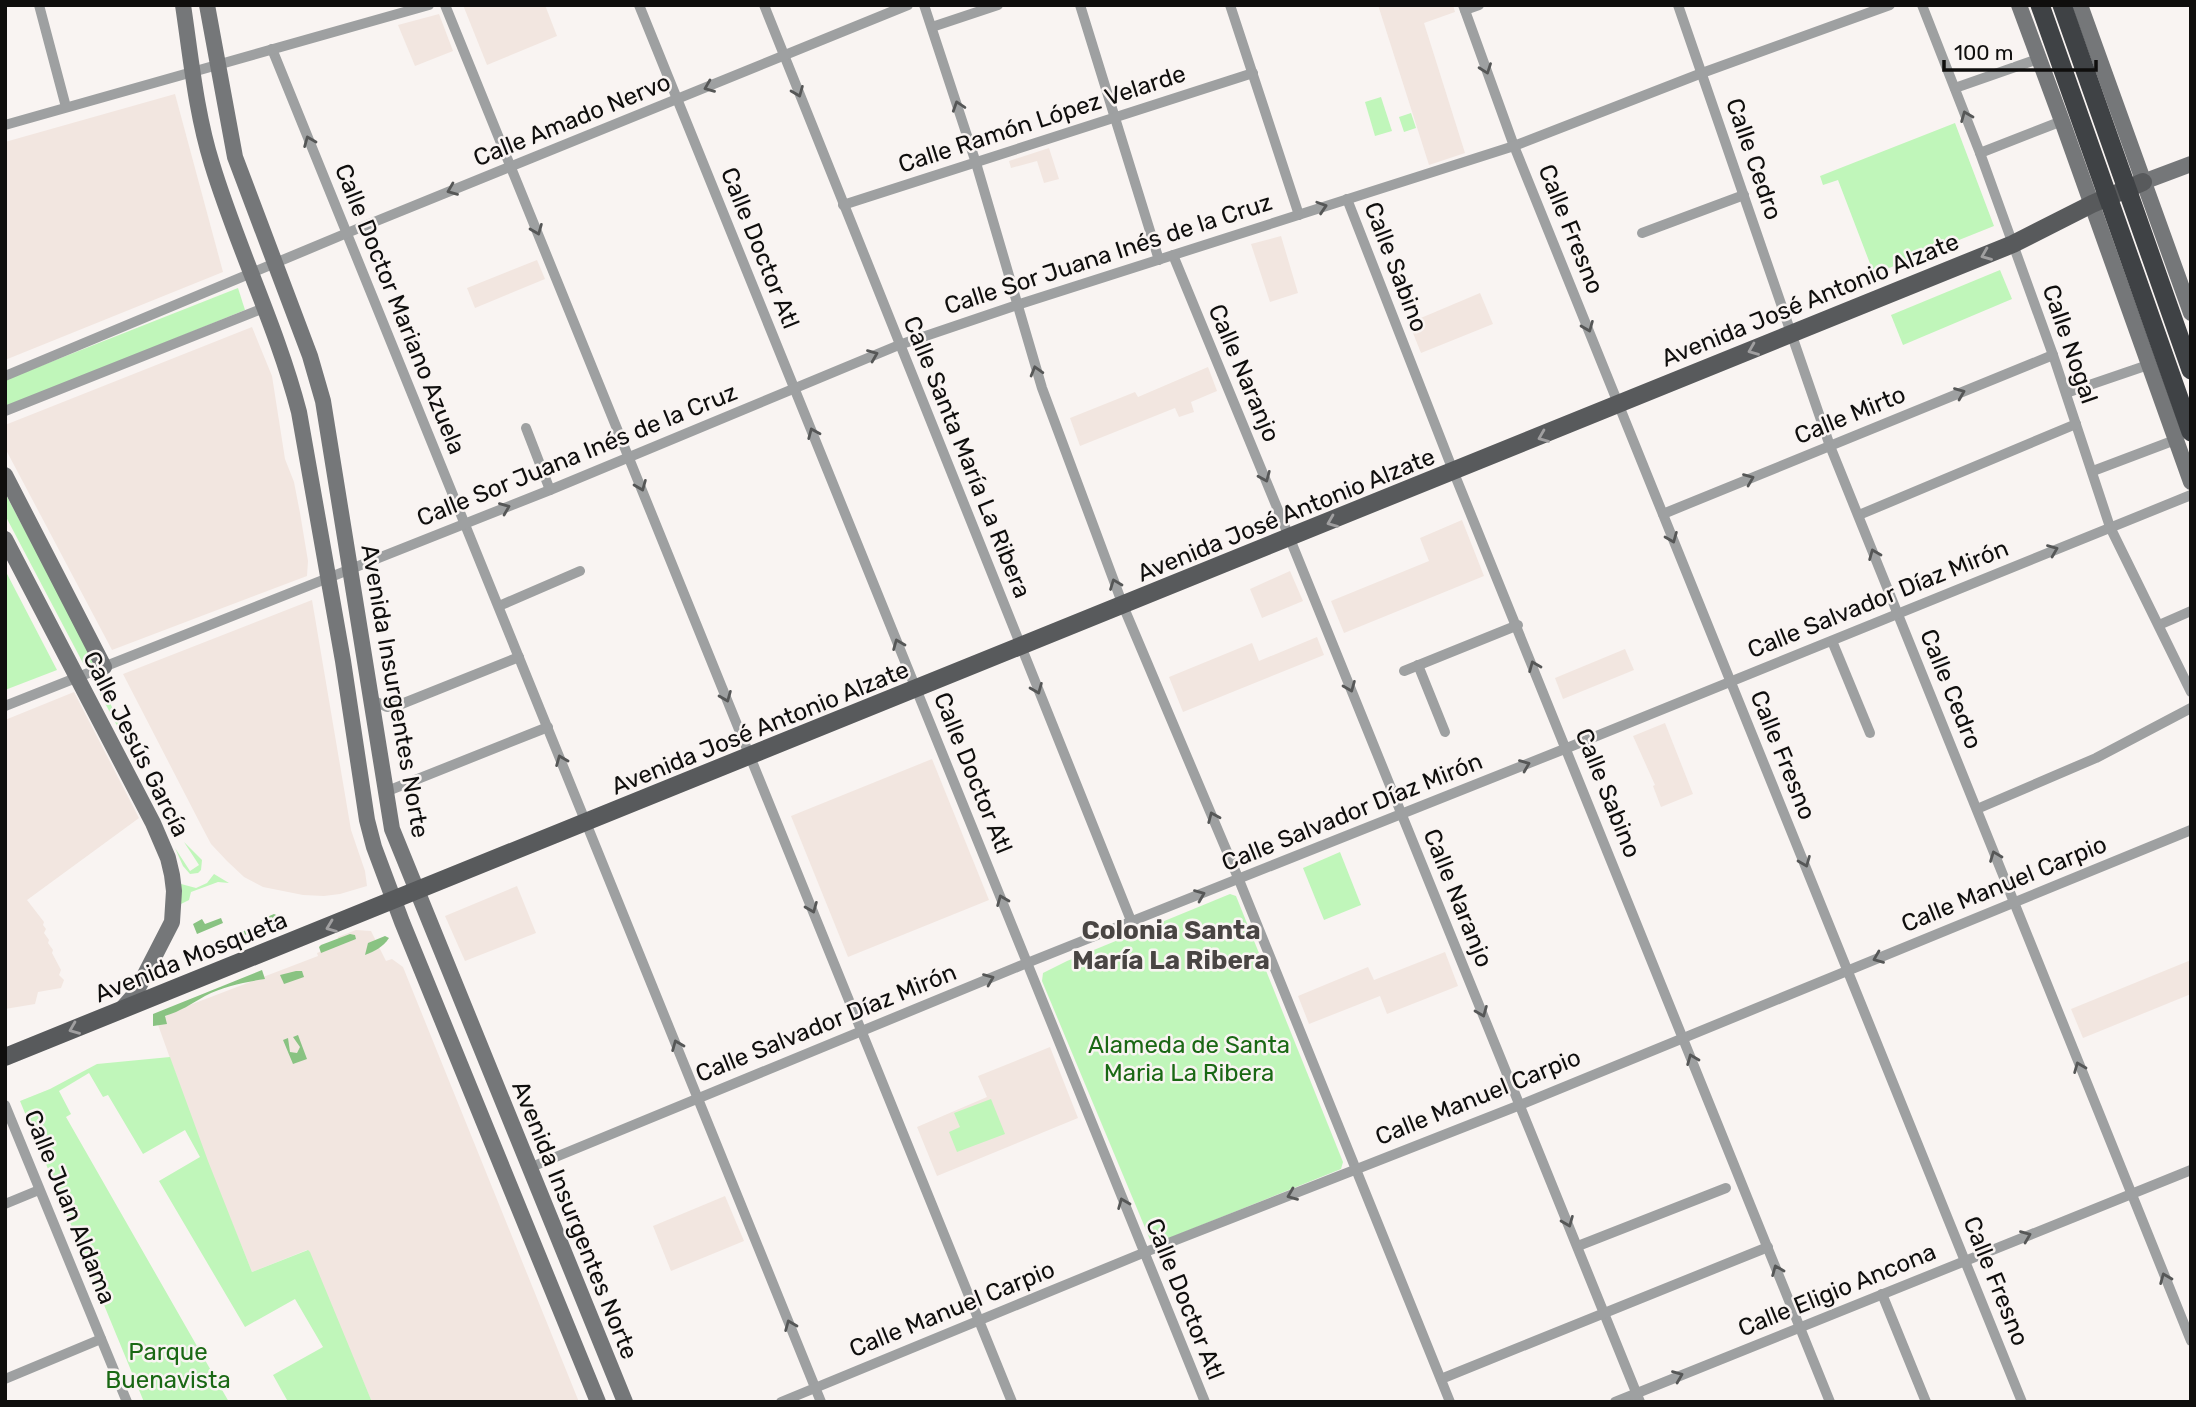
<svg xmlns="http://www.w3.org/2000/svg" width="2196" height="1407" font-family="Rubik,sans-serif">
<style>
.built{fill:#f2e6e0}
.green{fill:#c0f6ba}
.forest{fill:#89c382}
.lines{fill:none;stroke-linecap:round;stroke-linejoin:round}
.street{stroke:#9ea0a1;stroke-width:10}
.secondary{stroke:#757779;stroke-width:16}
.primary{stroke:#585a5c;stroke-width:18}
.highway{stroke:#3f4245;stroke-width:19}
.oneway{stroke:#565757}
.oneway2{stroke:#a09fa0}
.labels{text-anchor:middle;stroke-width:5;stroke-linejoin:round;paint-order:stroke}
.street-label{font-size:24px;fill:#0f0e0d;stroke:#f9f4f2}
.park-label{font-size:24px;fill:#1a6814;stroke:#f9f4f2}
.neighbourhood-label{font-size:26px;font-weight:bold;fill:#494543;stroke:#f9f4f2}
</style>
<rect width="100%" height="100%" fill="#f9f4f2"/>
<g class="built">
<polygon points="463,5 545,5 557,36 487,65"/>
<polygon points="1378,5 1453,5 1455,12 1424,23 1465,153 1429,165"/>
<polygon points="439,14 453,51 415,66 398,25"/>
<polygon points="175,94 223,272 5,360 5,142"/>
<polygon points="1049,148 1059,179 1044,183 1037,161 1011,168 1009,161"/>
<polygon points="1281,236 1298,293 1270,302 1251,244"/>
<polygon points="537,260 545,279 475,308 467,288"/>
<polygon points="1480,293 1493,324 1421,353 1409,323"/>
<polygon points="252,327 272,376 285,459 294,482 300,513 308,561 307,576 112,650 5,448 5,425"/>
<polygon points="1208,367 1217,391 1191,402 1194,412 1179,417 1175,408 1080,446 1070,418 1135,392 1138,397"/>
<polygon points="1462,520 1484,576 1344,633 1331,601 1429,561 1420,538"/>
<polygon points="1290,571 1303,601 1262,618 1250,589"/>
<polygon points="312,600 351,830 365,871 367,886 340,894 324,896 303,895 263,887 244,877 227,861 211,844 202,827 123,674"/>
<polygon points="1317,637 1324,655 1183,712 1169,677 1252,643 1259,661"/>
<polygon points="1625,649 1634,670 1563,699 1555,678"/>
<polygon points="74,692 139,818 27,900 44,922 43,925 46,929 44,933 49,940 48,943 53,950 52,953 61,970 59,975 64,980 61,988 38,992 35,1004 5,1009 5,720"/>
<polygon points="1665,723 1693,794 1661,807 1653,786 1655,785 1633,736"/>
<polygon points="932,759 989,900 848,957 791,816"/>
<polygon points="517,886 536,933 465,961 445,916"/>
<polygon points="356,930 371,931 386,961 392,959 403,967 579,1402 372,1402 307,1250 252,1272 207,1161 157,1022 174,1011 318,956 317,953 339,944 338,937"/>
<polygon points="1445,952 1458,986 1387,1014 1380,996 1309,1024 1298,996 1368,967 1374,980"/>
<polygon points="2191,960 2191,994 2083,1038 2071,1009"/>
<polygon points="1050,1047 1078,1118 937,1176 917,1127 987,1097 978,1076"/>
<polygon points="725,1196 744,1241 671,1271 653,1226"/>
</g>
<g class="green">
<polygon points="1381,97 1392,131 1375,136 1365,102"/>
<polygon points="1411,113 1416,128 1404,132 1399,117"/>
<polygon points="1955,123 1994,226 1874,274 1838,180 1823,185 1820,176"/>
<polygon points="2000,270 2012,299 1903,345 1891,315"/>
<polygon points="238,288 245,310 5,408 5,380"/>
<polygon points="5,493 96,664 88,669 84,665 5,515"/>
<polygon points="5,570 57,670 5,690"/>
<polygon points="103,688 132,750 131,752 98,690"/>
<polygon points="184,842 202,860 201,870 198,873 190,874 183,866 175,848 190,871 199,865"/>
<polygon points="1340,852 1361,905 1324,920 1303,868"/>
<polygon points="214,874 229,883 218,882 191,892 189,900 179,905 181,884 196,888 207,883"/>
<polygon points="1230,894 1236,896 1343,1162 1341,1169 1157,1243 1151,1242 1042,981 1043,973 1067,961"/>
<polygon points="170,1057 208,1161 252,1272 308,1250 310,1252 372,1402 286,1402 287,1400 273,1375 323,1347 295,1299 245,1327 159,1181 200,1157 185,1130 143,1154 108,1095 103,1097 89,1073 59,1091 71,1114 66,1117 229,1402 144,1402 20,1101 50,1089 97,1064"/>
<polygon points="991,1099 1005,1134 957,1152 949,1132 960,1127 954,1113"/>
</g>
<g class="forest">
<polygon points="274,914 285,919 240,937 239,933 268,921 267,917"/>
<polygon points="221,918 223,923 197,934 193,924 202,919 205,924"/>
<polygon points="350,934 355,935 356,939 321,953 319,947 321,945"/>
<path d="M 385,936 L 389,938 C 383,947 375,951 365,955 L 368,943 Z"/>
<path d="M 262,970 L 265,979 C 245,982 224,986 205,996 C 191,1004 181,1011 165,1016 L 167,1024 L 153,1026 L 153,1014 Z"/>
<polygon points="296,971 302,971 304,977 284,984 280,975"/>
<polygon points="298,1035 307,1059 293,1064 283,1040 288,1038 290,1052 297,1053 300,1047 293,1037"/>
</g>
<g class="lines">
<g class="street">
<polyline points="39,5 66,107"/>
<polyline points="445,5 1012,1402"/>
<polyline points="639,5 1205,1402"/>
<polyline points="764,5 1132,923"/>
<polyline points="924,5 976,163 1042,388 1124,608 1239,880 1450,1402"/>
<polyline points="1080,5 1159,260"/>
<polyline points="1230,5 1299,215"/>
<polyline points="1463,5 1514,146 2022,1402"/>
<polyline points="1678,5 1830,446 2191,1341"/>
<polyline points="1922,5 1980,153 2053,355 2110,527 2191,692"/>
<polyline points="1465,10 1479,5"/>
<polyline points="932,27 998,5"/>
<polyline points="272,49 821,1402"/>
<polyline points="1955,88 2038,59"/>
<polyline points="5,125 429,5"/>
<polyline points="1980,153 2062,121"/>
<polyline points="1347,199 1454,473 1830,1402"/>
<polyline points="843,205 1253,73"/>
<polyline points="1642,233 1744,195"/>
<polyline points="1173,255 1290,539 1640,1402"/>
<polyline points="5,376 347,233 908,5"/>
<polyline points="2066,393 2148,365"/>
<polyline points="5,411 264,308"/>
<polyline points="526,428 550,490"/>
<polyline points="2093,471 2175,440"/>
<polyline points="1663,514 2053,355"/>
<polyline points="1859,515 2076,424"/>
<polyline points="499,606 580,571"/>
<polyline points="2159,625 2191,611"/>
<polyline points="1832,641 1870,733"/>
<polyline points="1418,665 1445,732"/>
<polyline points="1404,671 1518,625"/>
<polyline points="370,699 387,707 399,705 519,657"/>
<polyline points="5,706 550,490 899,345 1017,305 1514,146 1702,73 1890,5"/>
<polyline points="385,792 548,727"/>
<polyline points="1977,809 2096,758 2191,708"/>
<polyline points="5,1105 127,1402"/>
<polyline points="529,1168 1027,963 1567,748 2191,495"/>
<polyline points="5,1204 39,1190"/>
<polyline points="1578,1246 1726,1188"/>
<polyline points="1882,1294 1926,1402"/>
<polyline points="5,1379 101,1339"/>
<polyline points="1441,1379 1768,1247"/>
<polyline points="781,1402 1143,1253 1520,1105 2191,830"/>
<polyline points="1615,1402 2191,1170"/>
</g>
<g class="secondary">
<path d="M 183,5 C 191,58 196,113 212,164 C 237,247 277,327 299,412 L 343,661 L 367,820 L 374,847 L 402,922 L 598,1402"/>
<polyline points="207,5 235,157 310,356 323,401 392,829 625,1402"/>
<polyline points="2019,5 2062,121 2191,482"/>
<polyline points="2080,5 2191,313"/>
<polyline points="2143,182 2191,164"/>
<polyline points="5,475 104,667"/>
<polyline points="5,539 153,823 168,858 172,875 174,891 172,922 135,994 120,1011"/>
</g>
<path class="primary" d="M 5,1057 C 676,791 1345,519 2013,244 L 2092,204 L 2143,182"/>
<g class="highway">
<polyline points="2040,5 2191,432"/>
<polyline points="2062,5 2191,370"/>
</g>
</g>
<defs><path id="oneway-chevron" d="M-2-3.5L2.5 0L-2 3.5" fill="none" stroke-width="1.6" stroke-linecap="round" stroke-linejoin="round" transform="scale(1.75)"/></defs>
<g class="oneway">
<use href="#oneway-chevron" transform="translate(1486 69) rotate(70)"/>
<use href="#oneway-chevron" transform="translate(709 87) rotate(158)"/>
<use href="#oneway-chevron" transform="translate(798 92) rotate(68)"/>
<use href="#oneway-chevron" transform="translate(958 106) rotate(-108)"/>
<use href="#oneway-chevron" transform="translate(1966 116) rotate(-112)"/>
<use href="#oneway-chevron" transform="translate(309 141) rotate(-112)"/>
<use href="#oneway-chevron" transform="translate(452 190) rotate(158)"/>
<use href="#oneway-chevron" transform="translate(1322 207) rotate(-18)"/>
<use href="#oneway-chevron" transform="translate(537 230) rotate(68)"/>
<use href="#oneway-chevron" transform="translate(1588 327) rotate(68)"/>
<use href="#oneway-chevron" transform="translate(873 355) rotate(-22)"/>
<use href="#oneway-chevron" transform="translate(1036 371) rotate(-106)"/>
<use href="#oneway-chevron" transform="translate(1960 393) rotate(-22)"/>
<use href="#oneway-chevron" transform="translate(813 433) rotate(-113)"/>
<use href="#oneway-chevron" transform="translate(1265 477) rotate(67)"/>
<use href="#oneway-chevron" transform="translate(1749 479) rotate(-22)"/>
<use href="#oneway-chevron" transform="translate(641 486) rotate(68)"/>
<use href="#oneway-chevron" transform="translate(505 508) rotate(-22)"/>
<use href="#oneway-chevron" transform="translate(1672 538) rotate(68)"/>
<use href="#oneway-chevron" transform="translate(2053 550) rotate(-22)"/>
<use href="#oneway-chevron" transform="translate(1874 554) rotate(-112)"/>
<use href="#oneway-chevron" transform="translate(1115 584) rotate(-111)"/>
<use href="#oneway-chevron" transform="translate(898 644) rotate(-112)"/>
<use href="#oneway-chevron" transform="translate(1534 666) rotate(-112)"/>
<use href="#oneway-chevron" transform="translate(1350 687) rotate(68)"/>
<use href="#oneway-chevron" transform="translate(1037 689) rotate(68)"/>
<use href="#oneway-chevron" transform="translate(726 697) rotate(68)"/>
<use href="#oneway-chevron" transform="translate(561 760) rotate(-112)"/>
<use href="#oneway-chevron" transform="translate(1525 765) rotate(-22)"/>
<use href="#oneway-chevron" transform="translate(1213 817) rotate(-113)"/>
<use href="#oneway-chevron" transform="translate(1995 856) rotate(-111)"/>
<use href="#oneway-chevron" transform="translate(1805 862) rotate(68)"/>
<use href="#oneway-chevron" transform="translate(1200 895) rotate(-22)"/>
<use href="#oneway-chevron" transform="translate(1002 900) rotate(-112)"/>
<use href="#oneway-chevron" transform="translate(812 908) rotate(68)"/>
<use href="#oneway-chevron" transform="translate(1878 958) rotate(158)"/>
<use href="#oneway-chevron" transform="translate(989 979) rotate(-22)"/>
<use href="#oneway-chevron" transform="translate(1482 1012) rotate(68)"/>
<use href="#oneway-chevron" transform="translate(677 1045) rotate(-112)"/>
<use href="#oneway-chevron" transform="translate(1692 1059) rotate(-112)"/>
<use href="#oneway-chevron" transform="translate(2079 1067) rotate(-112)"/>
<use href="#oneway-chevron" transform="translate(1292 1195) rotate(158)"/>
<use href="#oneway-chevron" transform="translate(1123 1203) rotate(-112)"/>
<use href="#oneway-chevron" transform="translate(1568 1222) rotate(68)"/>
<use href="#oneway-chevron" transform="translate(2026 1236) rotate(-22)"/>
<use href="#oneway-chevron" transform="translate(1777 1270) rotate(-112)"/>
<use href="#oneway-chevron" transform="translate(2165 1278) rotate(-112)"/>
<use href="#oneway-chevron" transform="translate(790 1325) rotate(-112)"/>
<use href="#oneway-chevron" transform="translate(1678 1376) rotate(-22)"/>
</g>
<g class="oneway2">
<use href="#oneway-chevron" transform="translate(1986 255) rotate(158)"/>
<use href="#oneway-chevron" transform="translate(1753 350) rotate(158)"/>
<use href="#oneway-chevron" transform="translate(1543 437) rotate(158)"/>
<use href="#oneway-chevron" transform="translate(1332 522) rotate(158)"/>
<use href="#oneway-chevron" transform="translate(331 927) rotate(159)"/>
<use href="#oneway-chevron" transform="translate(74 1029) rotate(158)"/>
</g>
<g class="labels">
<g class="street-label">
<text transform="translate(1042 119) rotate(-18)" y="8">Calle Ramón López Velarde</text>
<text transform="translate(572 120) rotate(-22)" y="8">Calle Amado Nervo</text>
<text transform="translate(1754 159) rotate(71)" y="8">Calle Cedro</text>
<text transform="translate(1571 229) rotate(68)" y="8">Calle Fresno</text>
<text transform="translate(760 248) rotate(68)" y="8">Calle Doctor Atl</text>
<text transform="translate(1108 254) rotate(-18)" y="8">Calle Sor Juana Inés de la Cruz</text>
<text transform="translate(1396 267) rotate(69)" y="8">Calle Sabino</text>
<text transform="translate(1810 300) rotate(-22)" y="8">Avenida José Antonio Alzate</text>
<text transform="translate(400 309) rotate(68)" y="8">Calle Doctor Mariano Azuela</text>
<text transform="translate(2070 344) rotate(71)" y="8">Calle Nogal</text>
<text transform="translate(1244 373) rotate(67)" y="8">Calle Naranjo</text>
<text transform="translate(1850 415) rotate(-22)" y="8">Calle Mirto</text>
<text transform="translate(577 455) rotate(-22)" y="8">Calle Sor Juana Inés de la Cruz</text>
<text transform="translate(967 457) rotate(68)" y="8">Calle Santa María La Ribera</text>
<text transform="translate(1286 515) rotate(-22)" y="8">Avenida José Antonio Alzate</text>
<text transform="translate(1878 599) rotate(-22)" y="8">Calle Salvador Díaz Mirón</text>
<text transform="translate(1951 689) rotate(68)" y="8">Calle Cedro</text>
<text transform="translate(395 691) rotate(80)" y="8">Avenida Insurgentes Norte</text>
<text transform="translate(760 728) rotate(-22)" y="8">Avenida José Antonio Alzate</text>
<text transform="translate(136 744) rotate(63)" y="8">Calle Jesús García</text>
<text transform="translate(1783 755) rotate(68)" y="8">Calle Fresno</text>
<text transform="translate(973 773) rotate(68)" y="8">Calle Doctor Atl</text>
<text transform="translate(1608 793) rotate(68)" y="8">Calle Sabino</text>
<text transform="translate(1352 812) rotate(-22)" y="8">Calle Salvador Díaz Mirón</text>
<text transform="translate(2004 884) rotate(-22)" y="8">Calle Manuel Carpio</text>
<text transform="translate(1458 898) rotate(68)" y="8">Calle Naranjo</text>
<text transform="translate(191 957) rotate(-22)" y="8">Avenida Mosqueta</text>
<text transform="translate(826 1023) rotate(-22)" y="8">Calle Salvador Díaz Mirón</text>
<text transform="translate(1478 1097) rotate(-22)" y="8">Calle Manuel Carpio</text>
<text transform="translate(70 1207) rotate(68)" y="8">Calle Juan Aldama</text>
<text transform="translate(575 1220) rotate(68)" y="8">Avenida Insurgentes Norte</text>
<text transform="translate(1996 1281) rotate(68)" y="8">Calle Fresno</text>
<text transform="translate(1837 1290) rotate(-22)" y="8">Calle Eligio Ancona</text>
<text transform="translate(1185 1299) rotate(68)" y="8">Calle Doctor Atl</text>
<text transform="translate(952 1309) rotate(-22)" y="8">Calle Manuel Carpio</text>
</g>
<g class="park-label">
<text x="1189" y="1053">Alameda de Santa<tspan x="1189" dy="28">Maria La Ribera</tspan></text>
<text x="168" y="1360">Parque<tspan x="168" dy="28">Buenavista</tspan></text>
</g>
<g class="neighbourhood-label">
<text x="1171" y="939">Colonia Santa<tspan x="1171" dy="30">María La Ribera</tspan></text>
</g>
</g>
<rect width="2196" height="1407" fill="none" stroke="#0f0e0d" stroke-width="14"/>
<path d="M1944 60v10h152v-10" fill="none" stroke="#0f0e0d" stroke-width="3.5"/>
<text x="1954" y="60" font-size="21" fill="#0f0e0d" stroke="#f9f4f2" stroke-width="5" paint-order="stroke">100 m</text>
</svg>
